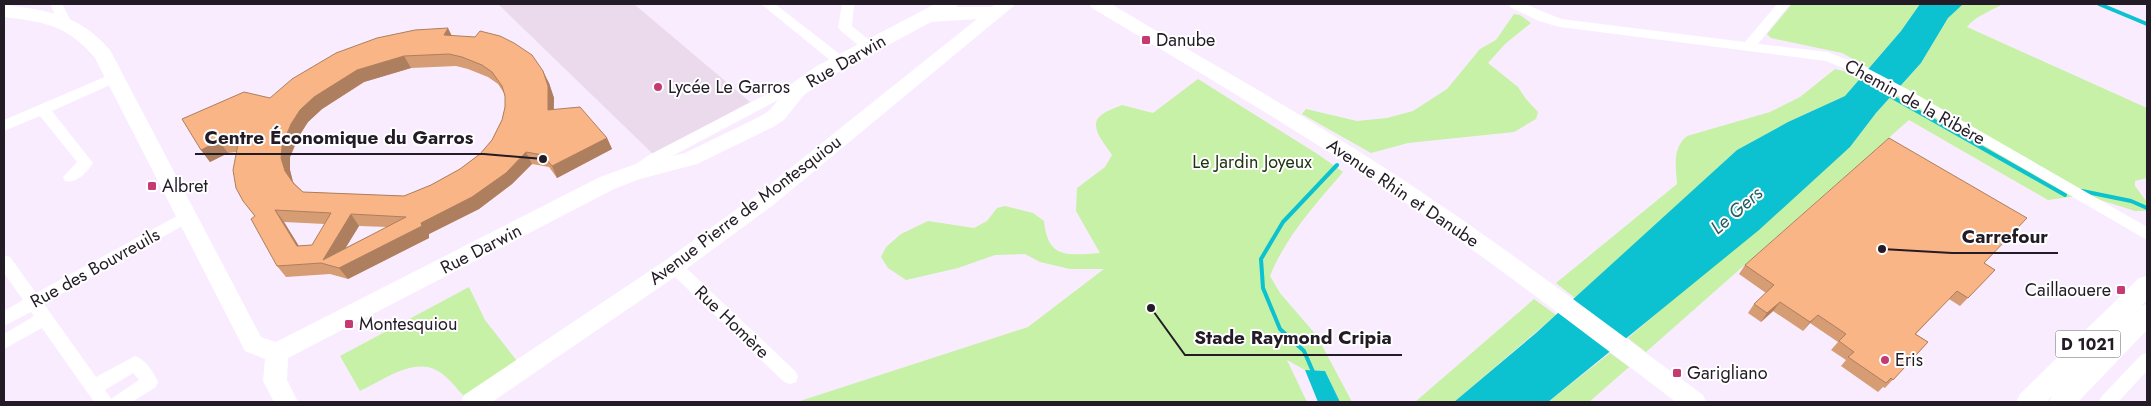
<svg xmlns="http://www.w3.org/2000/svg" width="2151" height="406" font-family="Jost,sans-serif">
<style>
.education{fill:#eadaec}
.green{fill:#c6f1a6}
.water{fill:#0cc1d0}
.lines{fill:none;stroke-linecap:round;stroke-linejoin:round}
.stream{stroke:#0cc1d0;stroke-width:4}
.street{fill:#fff;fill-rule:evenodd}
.secondary{fill:#fff;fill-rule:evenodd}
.primary{fill:#fff;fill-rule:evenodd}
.wall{fill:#d69c73;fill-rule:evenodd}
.shaded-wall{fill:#ae7f5e}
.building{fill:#f9b586;stroke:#ae7f5e;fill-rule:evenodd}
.poi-dot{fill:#c43a71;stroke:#fff;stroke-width:2}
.labels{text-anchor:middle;stroke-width:4;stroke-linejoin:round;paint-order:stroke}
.shield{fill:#fff;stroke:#655f67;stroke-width:1}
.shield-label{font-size:16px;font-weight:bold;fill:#231b26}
.poi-label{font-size:18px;fill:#231b26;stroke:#fff;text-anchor:start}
.street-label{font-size:18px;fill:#231b26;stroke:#fff}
.park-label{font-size:18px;fill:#213411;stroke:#fff}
.water-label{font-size:19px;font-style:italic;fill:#225e64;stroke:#fff}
.leader{fill:none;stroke:#231b26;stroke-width:2}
.callout-dot{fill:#231b26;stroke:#fff;stroke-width:2}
.callout-label{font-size:19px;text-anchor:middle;font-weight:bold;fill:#231b26;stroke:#fff;stroke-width:4;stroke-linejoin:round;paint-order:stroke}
</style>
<rect width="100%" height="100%" fill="#faecff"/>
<polygon class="education" points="498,4 634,4 750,102 653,154"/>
<g class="green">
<polygon points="1792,4 1920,4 1901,31 1869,68 1842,53 1771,38 1767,34"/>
<path d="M 1981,4 L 2003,4 C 1991,11 1977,15 1967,27 L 2147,108 L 2147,178 L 2135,181 L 2135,186 L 2146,201 L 2146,211 L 2135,211 L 2085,195 L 2048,200 L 1909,120 L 1646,352 L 1628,338 L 1850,147 L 1876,113 L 1921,63 L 1948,18 L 1961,5 Z"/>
<polygon points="1514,14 1520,15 1531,23 1505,44 1488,63 1518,87 1526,99 1538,112 1536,119 1514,132 1408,143 1371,153 1302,114 1306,109 1357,121 1387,118 1413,111 1447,89 1480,49 1496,40"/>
<path d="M 1835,69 L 1851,73 L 1861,77 L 1845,96 L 1788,122 L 1737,150 L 1575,298 L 1556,283 L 1677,184 C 1676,167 1672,148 1687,136 L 1770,112 L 1800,97 Z"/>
<path d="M 1198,79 L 1319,155 L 1343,172 C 1315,205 1286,236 1270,276 L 1280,293 L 1317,336 L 1352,402 L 1340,402 L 1325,371 L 1305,370 L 1287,360 L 1307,402 L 797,402 L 1028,327 L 1104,269 L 1070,269 L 1040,262 L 1025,254 L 995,255 L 958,268 L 906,280 L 888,268 L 881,257 L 886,247 L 901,234 L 928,221 L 974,228 L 987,221 L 997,208 L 1005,206 L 1033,213 L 1044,221 C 1048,260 1068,255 1100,253 L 1076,211 L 1077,188 L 1105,167 L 1112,155 C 1106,145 1088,127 1100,116 C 1106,111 1115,108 1122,105 L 1153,113 Z"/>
<path d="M 469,287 L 485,320 L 517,361 L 464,396 C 456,388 446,374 436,370 C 412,358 382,381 360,391 L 340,356 Z"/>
<polygon points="1534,299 1556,315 1454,402 1415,402"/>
<polygon points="1610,353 1629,367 1589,402 1548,402"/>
</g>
<g class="water">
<polygon points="1920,4 1981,4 1962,5 1948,18 1921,63 1876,113 1850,147 1759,230 1548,402 1454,402 1536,333 1737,150 1788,122 1845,96 1901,31"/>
<polygon points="1305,370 1325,371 1340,402 1318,402"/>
</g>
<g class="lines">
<g class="stream">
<polyline points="2099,4 2147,24"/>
<polyline points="1887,94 2065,195"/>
<polyline points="2082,191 2131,201 2147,208"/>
<polyline points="1314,374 1304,351 1280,329 1263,288 1261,259 1283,222 1337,165"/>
</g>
<g class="street">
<polygon points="50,4 62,4 72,23 70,26 60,26"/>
<polygon points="761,4 775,4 846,59 848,62 846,65 836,65"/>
<polygon points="842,4 854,4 852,26 874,44 876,47 874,50 864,50 840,30 838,27"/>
<polygon points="1509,4 1525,4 1561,19 1745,42 1777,4 1790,4 1758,44 1828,52 1863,66 1907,89 2147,227 2147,240 1897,95 1853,72 1826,61 1560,27 1539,21 1510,7"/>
<path d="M 114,73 L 119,75 L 121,78 L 119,81 L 52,111 L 93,163 C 88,172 76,184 65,181 L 63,177 L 77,162 L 40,116 L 4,131 L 4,120 Z"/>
<path d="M 797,85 L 802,87 L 804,90 L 802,93 L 780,99 L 659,163 C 651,169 642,178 632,175 L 630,171 L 632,167 L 649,155 L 771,92 Z"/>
<path d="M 186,211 L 191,213 L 194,217 L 191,221 L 44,304 L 96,377 L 135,356 C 145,359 154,372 158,382 L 156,387 L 132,402 L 94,402 L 42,328 L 4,349 L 4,334 L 34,316 L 31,312 L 4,326 L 4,311 L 23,300 L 4,273 L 4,255 L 10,257 L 36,293 ZM 133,373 L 139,380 L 111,399 L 105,390 Z"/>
<polygon points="674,260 680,262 796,372 798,377 796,382 790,384 784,382 668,270 666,266 668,262"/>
<polygon points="2147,353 2147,371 2118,402 2099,402 2101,397 2141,355"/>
</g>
<g class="secondary">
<path d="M 935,4 L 958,4 L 956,7 L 992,7 L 996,4 L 1016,4 L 772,206 L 682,272 L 492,402 L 461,402 L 464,395 L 666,260 L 758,194 L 977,19 L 931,22 L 829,77 L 804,95 L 784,120 L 773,127 L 697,164 L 640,179 L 614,189 L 288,358 L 287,380 L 298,402 L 274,402 L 263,381 L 265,359 L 245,351 L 95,58 C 68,25 44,22 4,17 L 4,5 C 48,10 80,15 110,50 L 261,337 L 276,342 L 600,177 L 636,164 L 685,153 L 759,117 L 770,110 L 790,85 L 815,67 Z"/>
<path d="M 1089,4 L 1111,4 C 1210,63 1312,119 1408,183 C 1509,250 1605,323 1703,395 L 1706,402 L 1676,402 C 1583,332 1490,260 1393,194 C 1295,128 1193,69 1092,8 Z"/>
</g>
<polygon class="primary" points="2147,276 2147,300 2141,306 2147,304 2147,330 2078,402 2049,402 2052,396 2046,402 2016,402 2020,394 2139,278"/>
</g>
<g class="wall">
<path d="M 452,35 L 549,83 L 554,98 L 554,109 L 607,138 L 612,149 L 557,178 L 549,167 L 532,164 L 512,184 L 479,209 L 429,234 L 429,238 L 348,279 L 330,274 L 286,277 L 277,266 L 255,216 L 243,201 L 237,152 L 228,153 L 210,162 L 201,150 L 270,98 ZM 456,66 L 468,69 L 488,77 L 498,84 L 504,93 L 505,96 L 505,107 L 502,120 L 492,140 L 480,154 L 460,169 L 431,185 L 404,196 L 303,192 L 293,182 L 290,170 L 290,157 L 299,136 L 308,122 L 322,109 L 364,82 L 411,68 ZM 284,222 L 325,224 L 312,245 L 299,246 ZM 359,226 L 387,227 L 345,248 Z"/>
<polygon points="1984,263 1995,270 1960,306 1949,299 1916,334 1928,342 1885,388 1883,387 1878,392 1841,366 1846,360 1831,350 1838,342 1810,323 1803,331 1773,311 1761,322 1748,313 1754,304 1766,293 1739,274 1745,265"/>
</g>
<g class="shaded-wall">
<polygon points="448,28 454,40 444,35"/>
<polygon points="404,56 411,68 364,82 322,109 308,122 299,136 290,157 290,170 293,182 302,195 285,171 281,158 282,146 291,124 300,110 314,97 357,70"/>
<polygon points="543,71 549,83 554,98 553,122 548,110"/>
<polygon points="607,138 612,149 557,178 552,166"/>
<polygon points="219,141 228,153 210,162 201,150"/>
<polygon points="526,152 532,164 512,184 479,209 429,234 429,238 348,279 339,268 421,223"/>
<polygon points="275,210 284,222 306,258 297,246"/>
<polygon points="351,214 359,226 334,267 323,260"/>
<polygon points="1780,302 1773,311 1761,322 1767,313"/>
<polygon points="1818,315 1810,323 1803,331 1810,322"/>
</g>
<g class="building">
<path d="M 448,28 L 444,35 L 475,37 L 480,31 L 500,36 L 514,43 L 532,55 L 543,71 L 548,86 L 548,110 L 580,107 L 607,138 L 552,166 L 543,155 L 526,152 L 506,173 L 472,197 L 421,223 L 422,226 L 339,268 L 321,263 L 277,266 L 251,219 L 255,216 L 243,201 L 236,188 L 233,170 L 239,139 L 219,141 L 201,150 L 182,119 L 244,92 L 270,98 L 292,79 L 336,53 L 377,38 L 415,30 ZM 449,54 L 462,57 L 482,65 L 492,72 L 502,86 L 505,96 L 505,107 L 502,120 L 492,140 L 480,154 L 460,169 L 431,185 L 404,196 L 303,192 L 294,184 L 285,171 L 281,158 L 282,146 L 291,124 L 300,110 L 314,97 L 357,70 L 404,56 ZM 275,210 L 331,213 L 312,245 L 297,246 ZM 351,214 L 406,217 L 323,260 Z"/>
<polygon points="1889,138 2027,218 1984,263 1995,270 1968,298 1957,291 1915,334 1928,342 1893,380 1891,378 1886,383 1848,357 1854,352 1839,341 1846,334 1818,315 1810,322 1780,302 1767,313 1754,304 1774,285 1745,265"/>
</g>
<g class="poi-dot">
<rect x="1141" y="35" width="10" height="10" rx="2.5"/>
<circle cx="658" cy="87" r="5"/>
<rect x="147" y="181" width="10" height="10" rx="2.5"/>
<rect x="2116" y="285" width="10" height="10" rx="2.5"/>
<rect x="344" y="319" width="10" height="10" rx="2.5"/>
<circle cx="1885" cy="360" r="5"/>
<rect x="1672" y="368" width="10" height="10" rx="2.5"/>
</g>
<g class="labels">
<rect class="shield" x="2055.5" y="330.5" width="65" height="27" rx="4"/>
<g class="shield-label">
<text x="2088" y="350">D 1021</text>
</g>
<g class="poi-label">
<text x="1156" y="46">Danube</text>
<text x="668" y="93">Lycée Le Garros</text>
<text x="162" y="192">Albret</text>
<text x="2111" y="296" text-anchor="end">Caillaouere</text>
<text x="359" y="330">Montesquiou</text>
<text x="1895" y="366">Eris</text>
<text x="1687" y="379">Garigliano</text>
</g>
<g class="street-label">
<text transform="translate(846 61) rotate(-30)" y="6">Rue Darwin</text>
<text transform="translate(1915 102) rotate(29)" y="6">Chemin de la Ribère</text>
<text transform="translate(1403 193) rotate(34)" y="6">Avenue Rhin et Danube</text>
<text transform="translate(745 210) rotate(-37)" y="6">Avenue Pierre de Montesquiou</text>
<text transform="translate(481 249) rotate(-27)" y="6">Rue Darwin</text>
<text transform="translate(95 268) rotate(-29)" y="6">Rue des Bouvreuils</text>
<text transform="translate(732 322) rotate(44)" y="6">Rue Homère</text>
</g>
<g class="park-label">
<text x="1252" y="168">Le Jardin Joyeux</text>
</g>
<g class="water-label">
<text transform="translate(1736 210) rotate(-41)" y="7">Le Gers</text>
</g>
</g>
<path class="leader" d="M543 159L484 154H195M1882 249L1952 253H2058M1151 308L1185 355H1402"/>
<g class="callout-dot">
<circle cx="543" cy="159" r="5"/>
<circle cx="1882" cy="249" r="5"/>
<circle cx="1151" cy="308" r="5"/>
</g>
<g class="callout-label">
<text x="339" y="144">Centre Économique du Garros</text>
<text x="2005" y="243">Carrefour</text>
<text x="1293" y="344">Stade Raymond Cripia</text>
</g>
<rect width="2151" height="406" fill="none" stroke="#231b26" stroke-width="10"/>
</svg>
